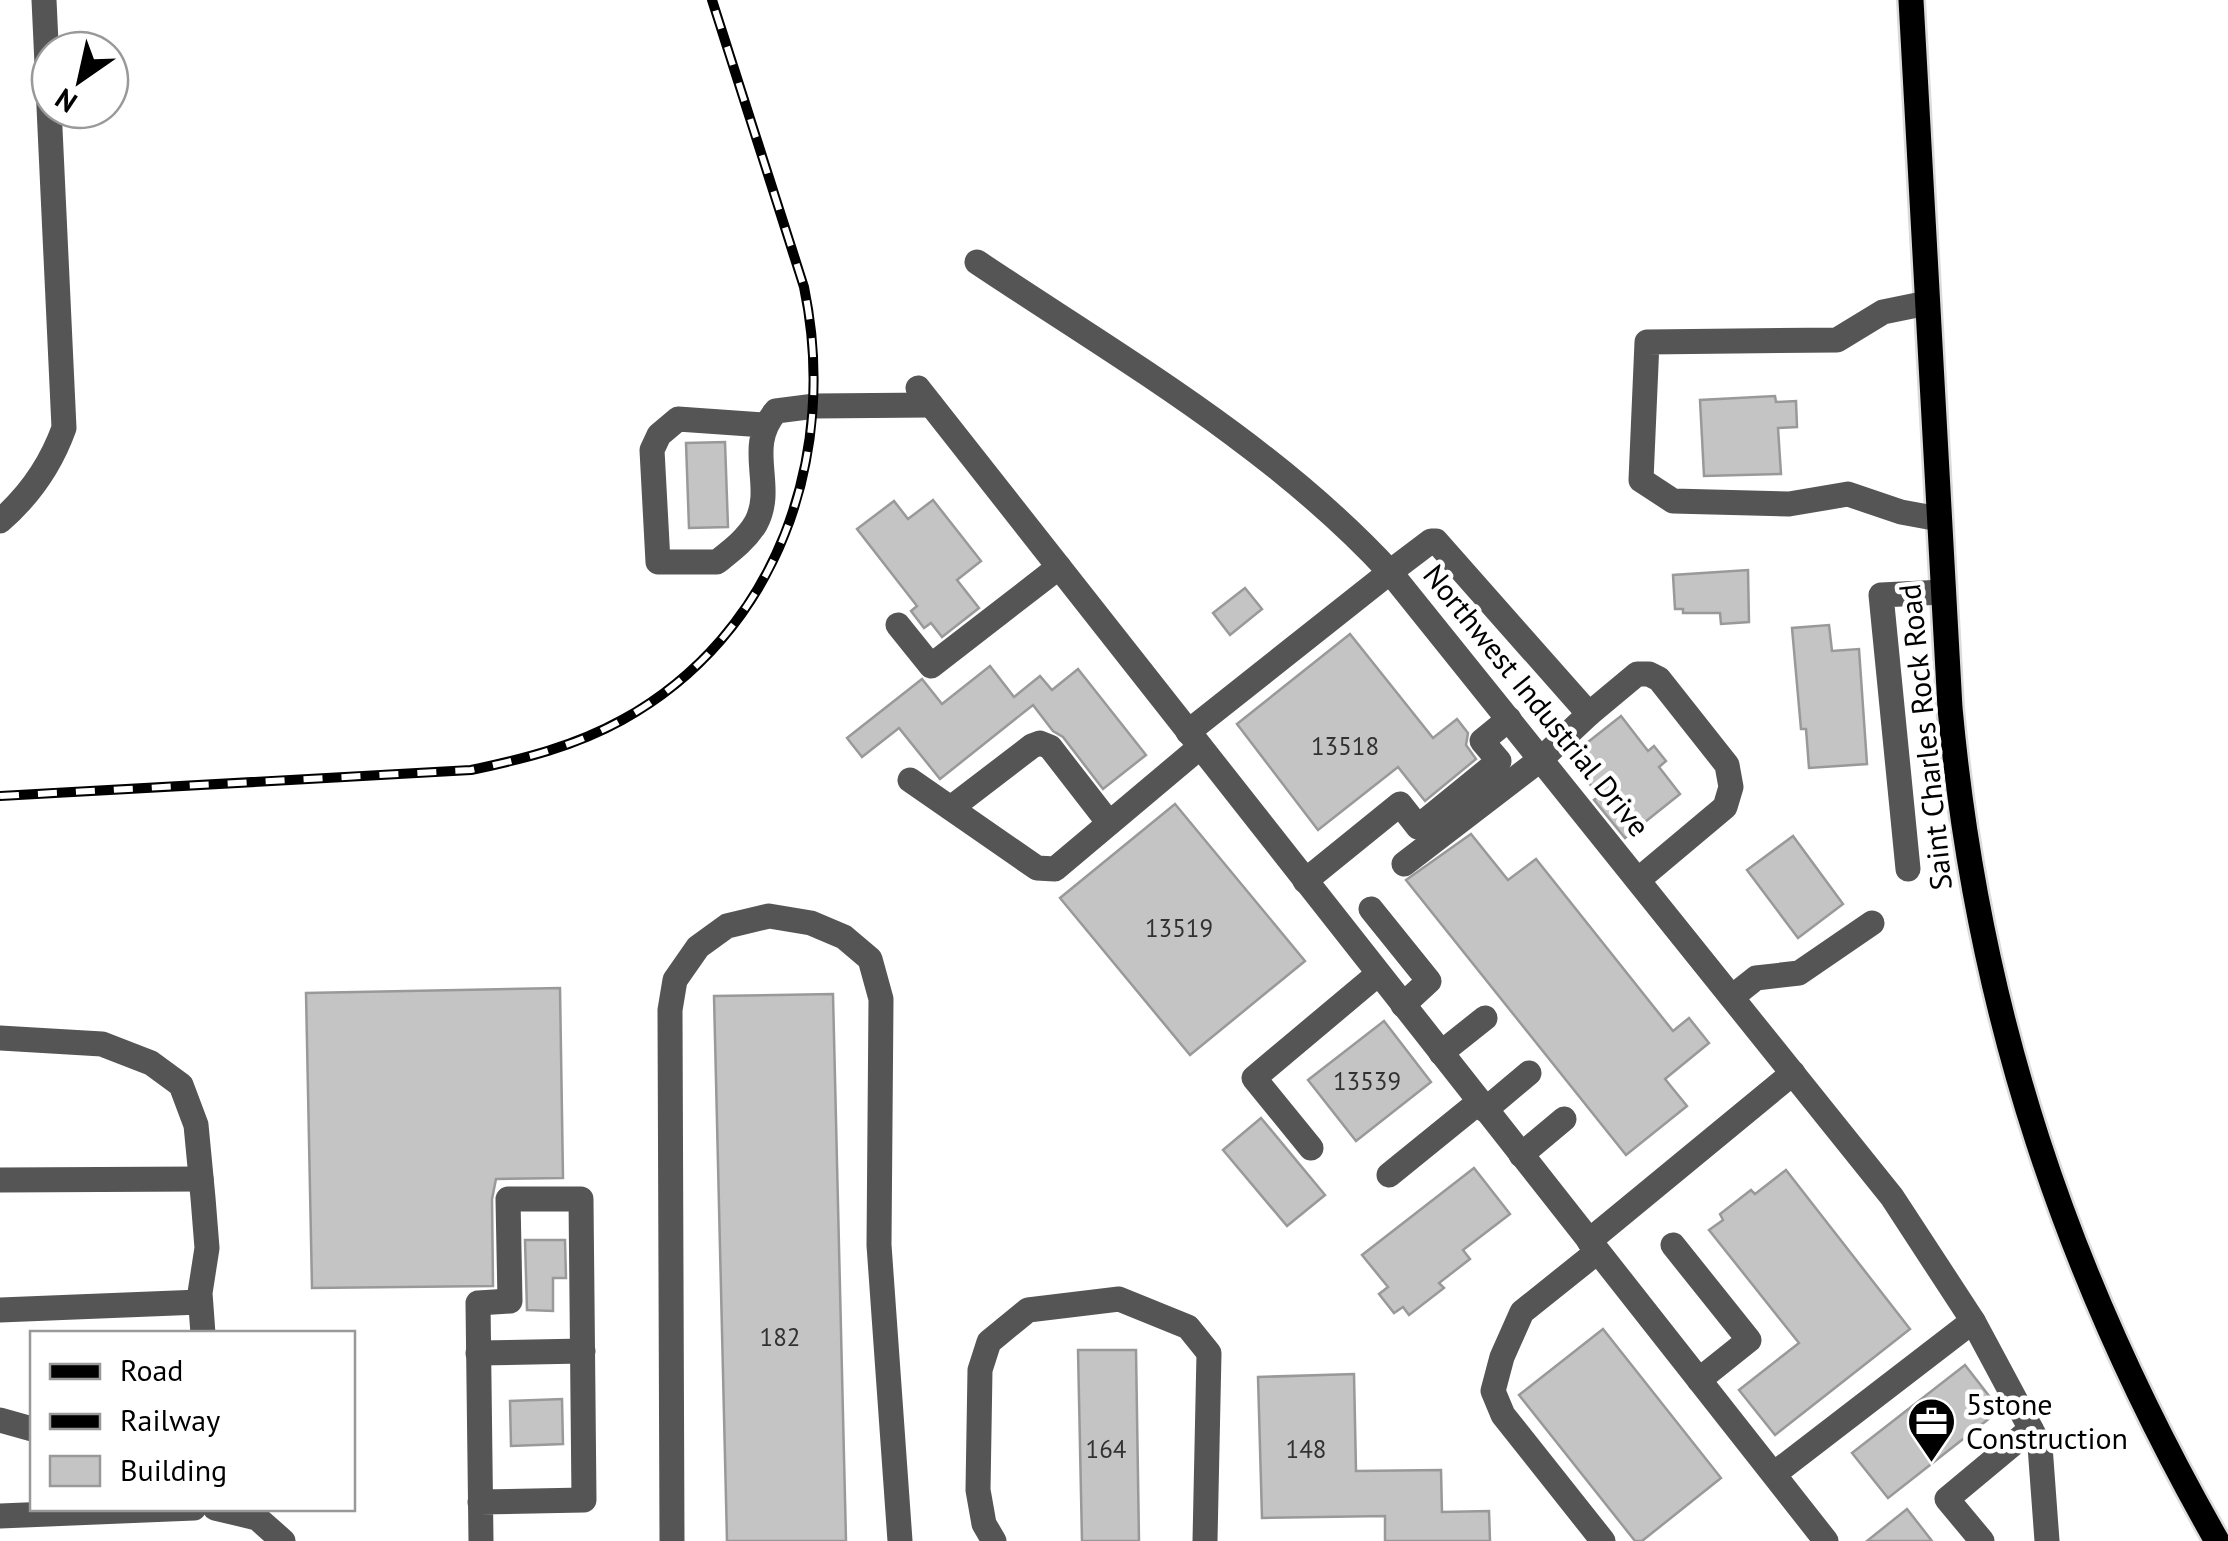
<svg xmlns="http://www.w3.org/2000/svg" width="2228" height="1541" font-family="'PT Sans',sans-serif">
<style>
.building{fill:#c4c4c4;stroke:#999;stroke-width:2.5}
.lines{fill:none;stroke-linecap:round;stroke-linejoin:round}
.major-casing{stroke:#dbdbdb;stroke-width:30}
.minor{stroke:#555;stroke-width:25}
.major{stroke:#000;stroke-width:25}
.rail-casing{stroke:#000;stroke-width:10}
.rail{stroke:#fff;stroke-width:6;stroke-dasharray:19;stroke-linecap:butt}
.labels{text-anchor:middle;stroke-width:9;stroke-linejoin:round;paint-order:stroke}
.number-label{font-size:25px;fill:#313131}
.street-label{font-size:30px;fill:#000;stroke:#fff}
.poi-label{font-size:30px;fill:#000;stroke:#fff;text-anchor:start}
</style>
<rect width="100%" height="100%" fill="#fff"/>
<g class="building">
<polygon points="1775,396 1776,402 1796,401 1797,427 1778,428 1781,474 1704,476 1700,400"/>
<polygon points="725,442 728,527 689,528 686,443"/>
<polygon points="933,500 981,561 957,580 979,608 942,637 931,623 924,628 911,611 917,606 857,529 894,501 908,519"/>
<polygon points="1748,570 1749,622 1721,624 1720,613 1683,613 1683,609 1675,609 1673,575"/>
<polygon points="1245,588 1262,609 1230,635 1213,613"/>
<polygon points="1829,625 1832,651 1859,649 1867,764 1809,768 1806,729 1801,729 1792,628"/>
<polygon points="1350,634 1433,738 1457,719 1468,733 1466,745 1476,759 1425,801 1398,767 1318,830 1237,724"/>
<polygon points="990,666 1014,697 1040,676 1052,690 1078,669 1146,755 1103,789 1063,737 1053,731 1033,705 940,779 899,728 862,757 847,738 922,679 942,704"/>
<polygon points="1621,716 1648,751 1654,746 1666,761 1659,767 1680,794 1625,838 1594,800 1599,796 1569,757"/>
<polygon points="1175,804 1305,961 1190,1055 1060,898"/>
<polygon points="1471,834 1508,880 1536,859 1673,1031 1689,1018 1709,1043 1665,1079 1687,1106 1626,1155 1406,880"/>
<polygon points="1793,836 1843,904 1798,938 1747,870"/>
<polygon points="560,988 563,1178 496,1179 492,1199 493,1286 312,1288 306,993"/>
<polygon points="833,994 846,1541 727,1541 714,996"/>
<polygon points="1384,1021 1431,1082 1356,1141 1308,1080"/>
<polygon points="1261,1118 1325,1195 1287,1226 1223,1150"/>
<polygon points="1474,1168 1510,1214 1463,1250 1470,1259 1439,1283 1444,1288 1409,1315 1403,1307 1394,1313 1379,1294 1388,1287 1362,1255"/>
<polygon points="1786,1170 1910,1329 1775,1435 1739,1390 1799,1343 1709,1230 1723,1220 1720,1214 1751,1190 1755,1194"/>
<polygon points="525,1240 565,1240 566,1278 553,1278 553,1311 527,1310"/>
<polygon points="1603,1329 1721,1478 1642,1541 1635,1541 1519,1395"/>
<polygon points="1078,1350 1136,1350 1139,1541 1082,1541"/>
<polygon points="1965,1365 2000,1410 1888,1498 1852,1453"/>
<polygon points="1354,1374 1356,1471 1441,1470 1442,1512 1489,1511 1490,1541 1385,1541 1385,1516 1262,1518 1258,1377"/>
<polygon points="562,1399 563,1444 511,1446 510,1401"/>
<polygon points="1907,1509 1932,1541 1867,1541"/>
</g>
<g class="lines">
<defs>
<path id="major" d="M 1911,0 L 1950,708 C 1978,1013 2066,1276 2217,1541"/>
</defs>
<use href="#major" class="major-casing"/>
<g class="minor">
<path d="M 977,262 C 1119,357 1273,445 1390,572 L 1431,541 L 1436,541 L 1589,714 L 1637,674 L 1649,674 L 1659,679 L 1727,765 L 1731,787 L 1725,807 L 1638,880"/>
<polyline points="1927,303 1883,312 1837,340 1647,342 1641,480 1673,501 1789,504 1848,494 1901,512 1939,519"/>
<polyline points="918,388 1826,1541"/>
<path d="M 764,425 L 678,419 L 659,435 L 652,450 L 658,562 L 717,562 C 731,551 747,539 756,523 C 776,485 744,448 776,411 L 815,406 L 931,405"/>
<path d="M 0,521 C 29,496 51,464 64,428 L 44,0"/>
<polyline points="898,625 931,666 1059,567"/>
<polyline points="1188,732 1390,572 1892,1197 1973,1321 2040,1446 2047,1541"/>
<polyline points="910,780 1037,868 1055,869 1200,747"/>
<polyline points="951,808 1032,746 1040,743 1050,747 1109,823"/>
<polyline points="1404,864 1541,759 1589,714"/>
<polyline points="1908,869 1881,595 1943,592"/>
<polyline points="1305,881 1400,804 1418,827 1499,761 1482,741 1509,719"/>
<polyline points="1371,909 1429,981 1403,1005"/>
<polyline points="1732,997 1756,978 1799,973 1872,923"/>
<polyline points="0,1038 102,1044 151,1063 181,1085 196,1125 203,1198 207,1248 200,1293 203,1334"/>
<polyline points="1441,1053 1485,1018"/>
<polyline points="1485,1110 1529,1073"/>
<polyline points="1311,1148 1254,1078 1378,974"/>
<polyline points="1521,1155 1564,1119"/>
<polyline points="1389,1175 1479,1102"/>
<polyline points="0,1180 201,1179"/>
<polyline points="1589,1241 1793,1073"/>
<polyline points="1673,1245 1749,1340 1699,1380"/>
<polyline points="1597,1252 1522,1312 1502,1357 1493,1391 1503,1415 1603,1541"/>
<polyline points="0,1310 200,1302"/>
<polyline points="478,1353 583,1351"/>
<polyline points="0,1420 32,1429"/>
<polyline points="1774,1474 1973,1321"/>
<path d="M 480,1502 L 584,1500 L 581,1199 L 508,1199 L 510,1301 L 478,1303 C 479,1382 480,1462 481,1541"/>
<polyline points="215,1508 257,1518 283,1541"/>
<polyline points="0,1516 194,1508"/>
<polyline points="672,1541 670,1010 675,980 698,947 727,926 769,916 811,923 844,937 870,959 881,999 879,1245 900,1541"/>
<polyline points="994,1541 984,1524 978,1490 980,1370 989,1342 1028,1310 1119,1299 1188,1327 1209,1353 1205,1541"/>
<polyline points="1982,1541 1947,1499 2031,1429"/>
</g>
<use href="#major" class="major"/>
<defs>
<path id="rail" d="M 0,796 L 471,770 C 524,759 575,746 622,720 C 778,634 839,455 804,287 L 712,0"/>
</defs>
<use href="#rail" class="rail-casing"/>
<use href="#rail" class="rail"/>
</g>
<defs>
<symbol id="office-pin" viewBox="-11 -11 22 30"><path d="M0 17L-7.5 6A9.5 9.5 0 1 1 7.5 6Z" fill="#000" stroke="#fff"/><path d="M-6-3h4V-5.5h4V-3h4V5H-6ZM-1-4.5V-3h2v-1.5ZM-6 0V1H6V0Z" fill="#fff"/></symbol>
</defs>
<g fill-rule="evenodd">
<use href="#office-pin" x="1904" y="1394" width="55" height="75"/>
</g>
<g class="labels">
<g class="number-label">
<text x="1345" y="755">13518</text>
<text x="1179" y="937">13519</text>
<text x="1367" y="1090">13539</text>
<text x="780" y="1346">182</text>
<text x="1106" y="1458">164</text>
<text x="1306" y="1458">148</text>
</g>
<g class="street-label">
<text transform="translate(1536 701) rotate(51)" y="10">Northwest Industrial Drive</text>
<text transform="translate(1926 737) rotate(-96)" y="10">Saint Charles Rock Road</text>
</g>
<g class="poi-label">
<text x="1966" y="1415">5stone<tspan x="1966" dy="34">Construction</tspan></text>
</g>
</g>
<rect x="30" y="1331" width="325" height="180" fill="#ffffff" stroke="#999999" stroke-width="2.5"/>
<rect x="50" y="1364" width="50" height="15" fill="#000000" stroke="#999999" stroke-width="2.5"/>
<text x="120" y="1381" font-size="30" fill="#000000">Road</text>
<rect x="50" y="1414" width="50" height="15" fill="#000000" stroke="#999999" stroke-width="2.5"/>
<text x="120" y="1431" font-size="30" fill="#000000">Railway</text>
<rect x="50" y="1456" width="50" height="30" fill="#c4c4c4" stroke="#999999" stroke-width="2.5"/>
<text x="120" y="1481" font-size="30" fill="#000000">Building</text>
<g transform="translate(80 80) rotate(214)"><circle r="48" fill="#ffffff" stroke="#999999" stroke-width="2.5"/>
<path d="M0-8L18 38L0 25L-18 38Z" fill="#000000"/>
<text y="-15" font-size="28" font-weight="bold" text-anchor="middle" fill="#000000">N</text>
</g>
</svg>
